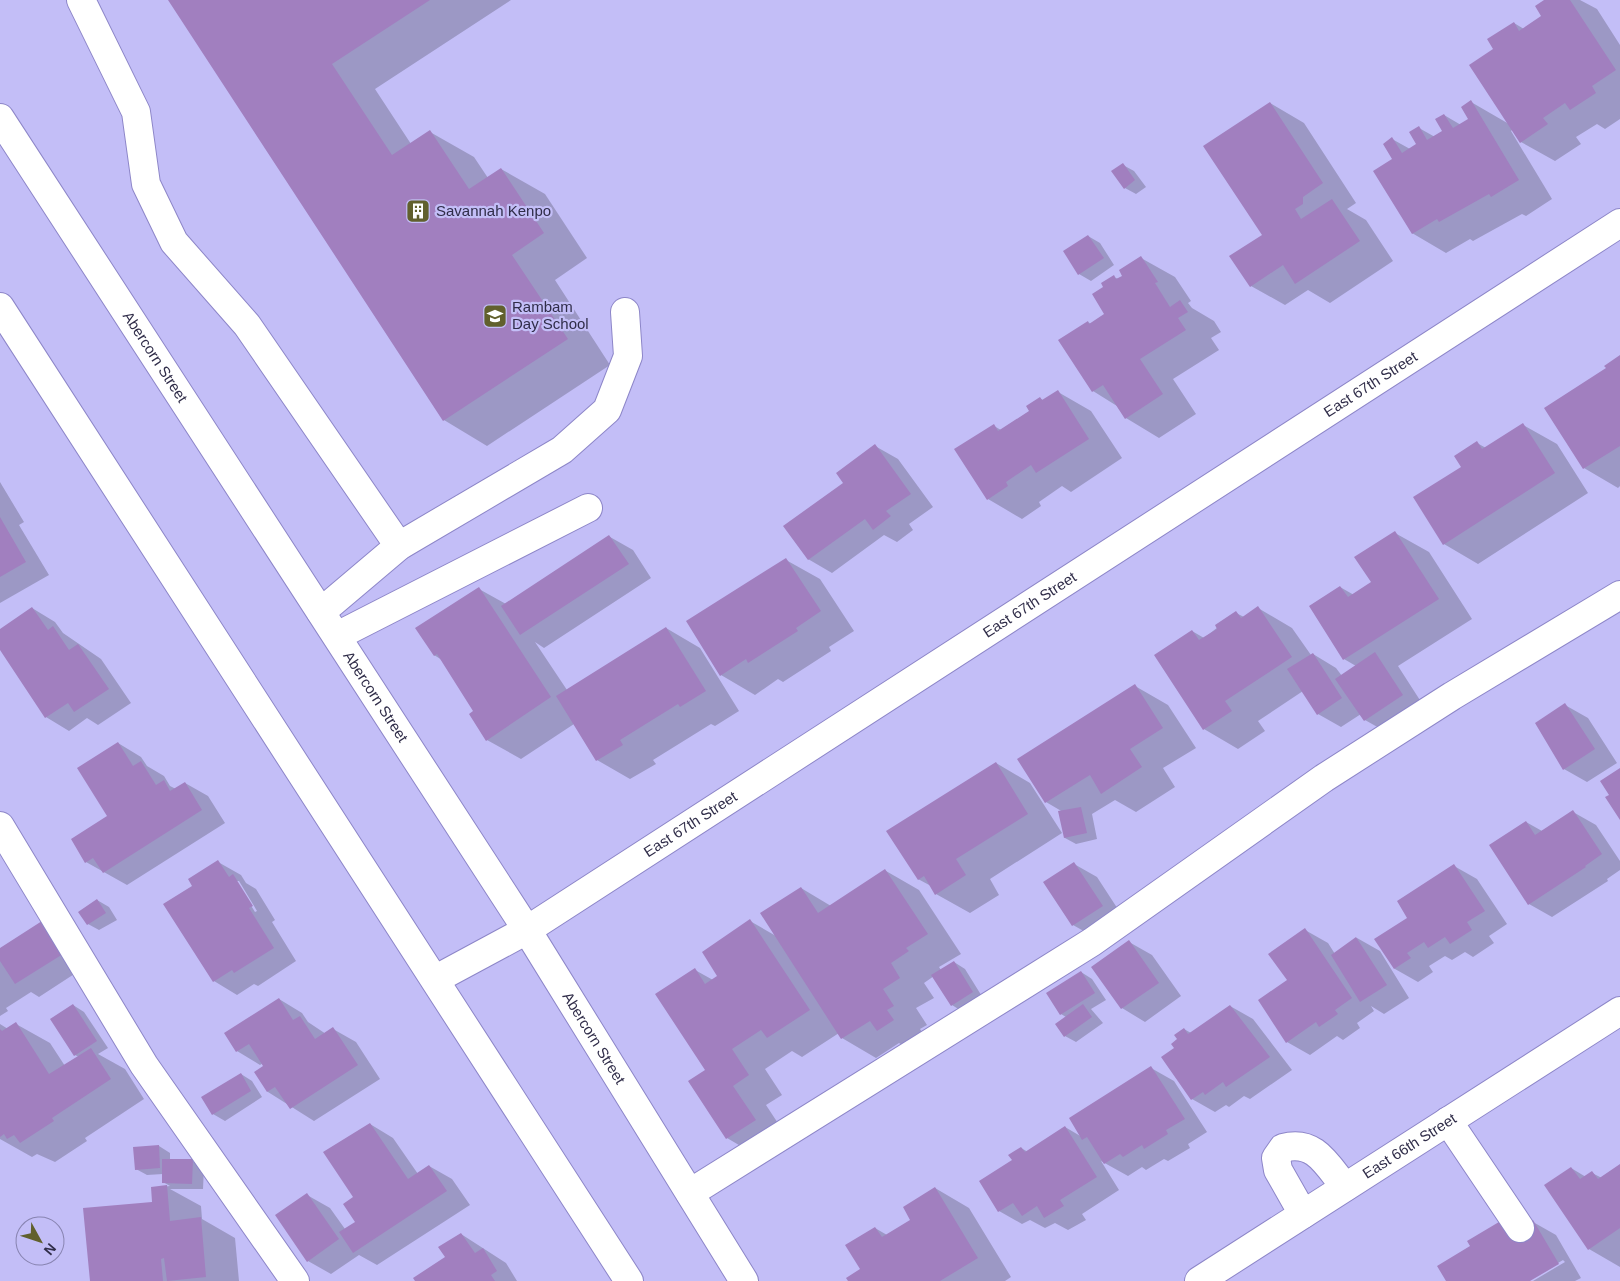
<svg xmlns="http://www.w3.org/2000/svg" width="1620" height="1281" font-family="Arial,sans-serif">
	<rect width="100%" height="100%" fill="#c3bef7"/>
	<path fill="#0003" fill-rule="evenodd" d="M 170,0 L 511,0 L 375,89 L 411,144 L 430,132 L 474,157 L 488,178 L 501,169 L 545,194 L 587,258 L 555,280 L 610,365 L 487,446 L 444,420 Z
		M 1547,0 L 1580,0 L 1597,9 L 1620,45 L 1620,119 L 1605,129 L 1597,124 L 1576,137 L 1581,144 L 1555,161 L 1521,142 L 1513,129 L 1511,131 L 1552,199 L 1526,216 L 1522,214 L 1473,241 L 1470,239 L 1446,253 L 1412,233 L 1394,160 L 1392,139 L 1410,149 L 1418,144 L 1419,128 L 1435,137 L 1444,131 L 1444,115 L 1461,125 L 1470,119 L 1471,102 L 1509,124 L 1495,49 L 1514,23 L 1524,29 L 1543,16 Z
		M 1270,103 L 1304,123 L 1356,203 L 1347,209 L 1366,220 L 1393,261 L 1330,303 L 1308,290 L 1285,305 L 1251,286 L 1264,235 Z
		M 1123,165 L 1134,171 L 1146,187 L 1136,194 L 1125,188 Z
		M 1088,236 L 1100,243 L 1114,265 L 1091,281 L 1079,274 Z
		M 1141,258 L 1175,277 L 1191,301 L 1188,303 L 1192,308 L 1214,321 L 1221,332 L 1211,338 L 1219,350 L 1173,379 L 1196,414 L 1159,438 L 1126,418 L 1117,406 L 1093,391 L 1088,322 L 1091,324 L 1106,314 L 1105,288 L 1114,277 L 1118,279 L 1124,276 Z
		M 1620,357 L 1620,486 L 1618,488 L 1584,468 L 1608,368 Z
		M 1058,392 L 1091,411 L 1122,458 L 1071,492 L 1062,486 L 1039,502 L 1041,506 L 1022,519 L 988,499 L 994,426 L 1001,430 L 1030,411 L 1040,398 L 1044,401 Z
		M 1523,425 L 1557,444 L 1588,493 L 1478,564 L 1444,544 L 1462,467 L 1477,443 L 1486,448 Z
		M 875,446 L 898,459 L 933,507 L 909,524 L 913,530 L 897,542 L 884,535 L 832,573 L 808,559 L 844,483 Z
		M 0,482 L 24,522 L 19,525 L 49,575 L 0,603 Z
		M 1395,533 L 1429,552 L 1472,619 L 1398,666 L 1425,708 L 1388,733 L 1365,720 L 1361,714 L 1341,727 L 1318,714 L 1303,691 L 1258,721 L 1265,731 L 1238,749 L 1204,729 L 1192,631 L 1204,638 L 1236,613 L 1244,617 L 1258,608 L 1292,628 L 1311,655 L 1313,654 L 1336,668 L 1342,676 L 1356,666 L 1344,659 L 1310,606 L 1340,587 L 1354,595 L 1373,583 Z
		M 610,537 L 633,550 L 651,578 L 544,648 L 535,642 L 567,690 L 666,628 L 700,648 L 739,711 L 715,726 L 711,724 L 653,760 L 656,764 L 630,779 L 597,760 L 574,724 L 521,759 L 487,740 L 475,711 L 442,660 L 434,655 L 479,589 L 506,604 Z
		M 786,560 L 820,579 L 854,631 L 829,647 L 831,651 L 783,682 L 778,679 L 755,695 L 721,675 Z
		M 32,608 L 55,622 L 63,633 L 101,659 L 131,703 L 98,725 L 87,718 L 69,731 L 46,717 L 0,648 L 0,630 Z
		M 1135,686 L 1168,705 L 1196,748 L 1163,768 L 1175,787 L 1136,812 L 1115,800 L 1092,814 L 1097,839 L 1076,844 L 1065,838 L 1063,812 L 1046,802 L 1019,760 Z
		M 1565,705 L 1588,718 L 1617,763 L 1587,782 L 1564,769 Z
		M 118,743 L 141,757 L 147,766 L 164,776 L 170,786 L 176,789 L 185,783 L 208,796 L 225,823 L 127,885 L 86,862 L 109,817 Z
		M 996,763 L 1030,783 L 1062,833 L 990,879 L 999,895 L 970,913 L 936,894 L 931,886 L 918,879 Z
		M 1573,812 L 1596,825 L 1620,861 L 1620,870 L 1607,879 L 1608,881 L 1552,917 L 1529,904 L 1526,822 L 1542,831 Z
		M 218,862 L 241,875 L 246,883 L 256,889 L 275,920 L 272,922 L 296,961 L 258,986 L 254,984 L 237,995 L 214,981 L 194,886 ZM 236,881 L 239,881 L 257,911 L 255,912 Z
		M 1074,864 L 1097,877 L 1125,920 L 1096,938 L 1073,925 Z
		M 1454,866 L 1477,879 L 1507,924 L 1489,936 L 1494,943 L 1473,957 L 1465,952 L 1452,960 L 1445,956 L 1429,966 L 1433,972 L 1418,982 L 1395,969 L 1376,939 L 1409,918 Z
		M 886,871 L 919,890 L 961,954 L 939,967 L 941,970 L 954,962 L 965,969 L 983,998 L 963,1012 L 952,1005 L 934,976 L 924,983 L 934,998 L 916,1008 L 927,1025 L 920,1029 L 927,1040 L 911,1050 L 899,1043 L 876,1058 L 842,1038 L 839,1033 L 802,1057 L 792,1051 L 765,1069 L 782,1095 L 766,1105 L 789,1140 L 761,1158 L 727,1138 L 690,1082 L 707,1070 L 695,970 L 713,980 L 719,976 L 750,921 L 776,936 L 801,888 L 831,906 Z
		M 97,900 L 109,907 L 117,920 L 99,930 L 88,924 Z
		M 42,922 L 85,967 L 39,997 L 31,992 L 6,1008 L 8,1011 L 0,1016 L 0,949 Z
		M 1305,930 L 1328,943 L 1335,954 L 1357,938 L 1380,951 L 1409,998 L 1384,1014 L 1371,1006 L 1374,1011 L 1357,1023 L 1360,1028 L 1343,1040 L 1337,1036 L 1310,1055 L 1287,1042 L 1288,981 Z
		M 1129,942 L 1152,955 L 1181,996 L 1145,1022 L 1122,1008 Z
		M 1081,972 L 1092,979 L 1106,1000 L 1091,1009 L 1103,1023 L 1076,1042 L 1065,1036 L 1066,1017 L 1061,1014 L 1048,994 Z
		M 279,999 L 302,1013 L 308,1022 L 326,1034 L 333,1029 L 356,1042 L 380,1079 L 314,1121 L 268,1092 L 256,1072 L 265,1066 L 263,1063 L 260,1065 L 237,1051 Z
		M 73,1005 L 84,1012 L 108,1048 L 98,1054 L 125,1069 L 144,1099 L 85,1138 L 87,1141 L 55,1162 L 37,1154 L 32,1157 L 0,1139 L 0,1024 L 8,1029 L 16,1024 L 50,1043 L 65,1066 L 79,1057 L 75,1055 Z
		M 1230,1006 L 1253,1019 L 1292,1070 L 1250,1099 L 1244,1096 L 1229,1107 L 1226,1105 L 1215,1112 L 1192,1099 L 1176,1048 L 1184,1029 L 1191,1033 Z
		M 1151,1068 L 1174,1081 L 1207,1132 L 1188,1144 L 1190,1148 L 1168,1161 L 1164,1159 L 1146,1170 L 1142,1167 L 1128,1176 L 1101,1161 L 1119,1190 L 1082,1214 L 1086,1220 L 1068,1230 L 1055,1223 L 1045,1228 L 1030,1220 L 1022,1224 L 999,1211 L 1013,1160 L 1021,1148 L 1028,1152 L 1065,1127 L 1082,1137 Z
		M 241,1074 L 252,1081 L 262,1097 L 225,1121 L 213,1114 L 203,1098 Z
		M 370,1124 L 393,1138 L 418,1174 L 429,1166 L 452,1179 L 470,1205 L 377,1265 L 359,1255 L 331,1274 L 308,1261 L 307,1195 L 330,1208 L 345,1229 L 357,1222 L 355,1197 Z
		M 159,1146 L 170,1153 L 170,1160 L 192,1161 L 204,1167 L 203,1189 L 170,1189 L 201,1206 L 202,1219 L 235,1238 L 239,1281 L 91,1281 L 153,1203 L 152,1188 L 170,1186 L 163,1182 L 163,1174 L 147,1175 L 136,1169 Z
		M 1620,1166 L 1620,1267 L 1589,1249 L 1571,1168 L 1586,1177 L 1592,1173 L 1602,1178 Z
		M 935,1188 L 969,1208 L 1011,1277 L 1005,1281 L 850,1281 L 862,1270 L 875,1228 L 887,1235 L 912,1220 Z
		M 1533,1222 L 1556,1235 L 1581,1278 L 1575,1281 L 1533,1281 L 1565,1262 L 1563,1260 L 1528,1281 L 1447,1281 Z
		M 461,1234 L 506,1263 L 517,1281 L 417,1281 L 446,1257 Z"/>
	<path fill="#a17fbf" d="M 168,0 L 430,0 L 332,64 L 392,155 L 430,130 L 469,189 L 501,168 L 544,233 L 512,255 L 568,339 L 443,421 Z
		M 1544,0 L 1570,0 L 1616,70 L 1592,86 L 1596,93 L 1570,110 L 1565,103 L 1543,118 L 1548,124 L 1520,143 L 1469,65 L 1493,49 L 1487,39 L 1514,22 L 1519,31 L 1541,16 L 1535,6 Z
		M 1471,100 L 1519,180 L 1491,197 L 1489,194 L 1439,222 L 1437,219 L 1412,234 L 1373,171 L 1392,159 L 1383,144 L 1392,137 L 1402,153 L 1416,144 L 1409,132 L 1419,126 L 1427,140 L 1442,131 L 1435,119 L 1444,114 L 1453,128 L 1468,119 L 1461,107 Z
		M 1270,102 L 1323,183 L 1303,197 L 1303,204 L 1295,209 L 1301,219 L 1332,199 L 1360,241 L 1295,284 L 1283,265 L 1250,287 L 1229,256 L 1262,235 L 1203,146 Z
		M 1123,163 L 1135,180 L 1124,189 L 1111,171 Z
		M 1088,235 L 1104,258 L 1078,275 L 1063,251 Z
		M 1141,256 L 1158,282 L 1155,283 L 1170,307 L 1180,300 L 1188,312 L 1178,318 L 1186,330 L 1140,359 L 1163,394 L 1125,419 L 1103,385 L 1092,392 L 1058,340 L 1088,321 L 1089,324 L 1104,314 L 1092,294 L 1103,287 L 1101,283 L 1114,275 L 1116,279 L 1122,276 L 1119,270 Z
		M 1620,355 L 1620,446 L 1583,469 L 1544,408 L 1606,368 L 1604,366 Z
		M 1058,390 L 1089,439 L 1036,473 L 1031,465 L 1006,482 L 1008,486 L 987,500 L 954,449 L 994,424 L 998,431 L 1029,411 L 1026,406 L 1040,397 L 1042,400 Z
		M 1523,423 L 1555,473 L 1443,545 L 1413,497 L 1461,467 L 1454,456 L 1477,441 L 1482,449 Z
		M 875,444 L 911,494 L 886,511 L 891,516 L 873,530 L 865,519 L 808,560 L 783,526 L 843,483 L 836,473 Z
		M 0,517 L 26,562 L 0,577 Z
		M 1395,531 L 1439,599 L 1343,660 L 1309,606 L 1340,586 L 1348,597 L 1371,582 L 1354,557 Z
		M 609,535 L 629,564 L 520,635 L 501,606 Z
		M 786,558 L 821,611 L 796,628 L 798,631 L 748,663 L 746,659 L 720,676 L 686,621 Z
		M 479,587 L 551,697 L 486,741 L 469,714 L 473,711 L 437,654 L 434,656 L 415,628 Z
		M 1258,606 L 1292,657 L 1225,701 L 1232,711 L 1203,730 L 1154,655 L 1192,630 L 1199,640 L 1217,629 L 1215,625 L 1236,611 L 1241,618 Z
		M 32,607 L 48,630 L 53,626 L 69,650 L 78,644 L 109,689 L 74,712 L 68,703 L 45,718 L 0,650 L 0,629 Z
		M 666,627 L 706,691 L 680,707 L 678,704 L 620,740 L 623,745 L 596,761 L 556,696 Z
		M 1375,652 L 1403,695 L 1364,721 L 1335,679 Z
		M 1313,653 L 1342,698 L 1317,715 L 1287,669 Z
		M 1135,684 L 1163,728 L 1130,749 L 1142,767 L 1101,794 L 1090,775 L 1045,803 L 1017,759 Z
		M 1565,703 L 1595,749 L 1563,770 L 1535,723 Z
		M 118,742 L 133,766 L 141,761 L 156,785 L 164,780 L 170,791 L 185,782 L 202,810 L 103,873 L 93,858 L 85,863 L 71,839 L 107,816 L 77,768 Z
		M 996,762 L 1028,814 L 956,859 L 966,875 L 935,895 L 924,876 L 918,880 L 886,831 Z
		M 1620,768 L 1620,820 L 1605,797 L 1609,795 L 1600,781 Z
		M 1081,807 L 1087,833 L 1064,838 L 1058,811 Z
		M 1573,810 L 1602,854 L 1585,866 L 1586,867 L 1528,905 L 1489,845 L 1526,821 L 1535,835 Z
		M 218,860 L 229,877 L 233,874 L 253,906 L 249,908 L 274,948 L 234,973 L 232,970 L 213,982 L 163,904 L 192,886 L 188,879 Z
		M 1074,862 L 1103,906 L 1072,926 L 1043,882 Z
		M 1454,864 L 1485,911 L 1467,922 L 1472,930 L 1450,944 L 1445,937 L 1428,948 L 1424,942 L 1407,953 L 1411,958 L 1394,969 L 1374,939 L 1407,918 L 1397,901 Z
		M 885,869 L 928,934 L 906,948 L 909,951 L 891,963 L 900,978 L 883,989 L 894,1006 L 887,1010 L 894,1020 L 877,1031 L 870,1021 L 841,1039 L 760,913 L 801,887 L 818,913 Z
		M 97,899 L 106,913 L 87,925 L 78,912 Z
		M 750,919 L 810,1010 L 767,1038 L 761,1030 L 732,1049 L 749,1075 L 733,1086 L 756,1120 L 726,1139 L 688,1081 L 705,1070 L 655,994 L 695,968 L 705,984 L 717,976 L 702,952 Z
		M 42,921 L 63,954 L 15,984 L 0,961 L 0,948 Z
		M 1305,928 L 1352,998 L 1335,1010 L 1338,1014 L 1319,1027 L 1316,1022 L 1286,1043 L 1258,1000 L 1287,980 L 1268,954 Z
		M 1356,937 L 1387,985 L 1360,1002 L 1331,955 Z
		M 1129,940 L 1159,983 L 1121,1009 L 1091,967 Z
		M 954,961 L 973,992 L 951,1006 L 931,975 Z
		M 1081,971 L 1095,993 L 1060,1015 L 1046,993 Z
		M 279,998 L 293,1020 L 300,1016 L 315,1039 L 333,1027 L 358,1065 L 290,1109 L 275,1087 L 267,1092 L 254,1072 L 263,1066 L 249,1044 L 236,1052 L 224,1033 Z
		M 73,1004 L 97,1041 L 74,1056 L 50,1019 Z
		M 1083,1004 L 1092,1017 L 1064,1037 L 1055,1024 Z
		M 1230,1005 L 1270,1057 L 1226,1087 L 1223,1082 L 1205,1095 L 1203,1092 L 1191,1100 L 1161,1057 L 1174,1048 L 1171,1044 L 1177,1039 L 1174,1035 L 1184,1028 L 1188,1034 Z
		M 16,1022 L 49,1074 L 91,1048 L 111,1079 L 52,1118 L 54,1121 L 20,1143 L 14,1135 L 7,1139 L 4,1134 L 0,1137 L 0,1029 L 2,1031 Z
		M 1151,1066 L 1185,1119 L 1166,1130 L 1168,1134 L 1144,1149 L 1142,1145 L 1123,1157 L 1120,1154 L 1104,1164 L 1087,1137 L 1082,1140 L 1069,1118 Z
		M 241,1073 L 251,1091 L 212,1115 L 201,1097 Z
		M 370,1123 L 408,1179 L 429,1165 L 447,1191 L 353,1253 L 339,1232 L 355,1222 L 343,1204 L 353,1197 L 323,1152 Z
		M 1065,1126 L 1097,1177 L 1060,1200 L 1064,1206 L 1044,1218 L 1037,1206 L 1022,1216 L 1013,1203 L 998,1212 L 979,1181 L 1012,1160 L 1008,1155 L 1021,1147 L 1025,1152 Z
		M 159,1145 L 160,1168 L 135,1170 L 133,1147 Z
		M 162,1159 L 193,1159 L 192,1184 L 162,1183 Z
		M 1620,1164 L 1620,1228 L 1588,1250 L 1544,1185 L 1571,1167 L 1580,1179 L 1592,1171 L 1598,1179 Z
		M 167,1185 L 170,1221 L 201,1217 L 206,1277 L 167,1281 L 164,1258 L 161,1259 L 163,1281 L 90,1281 L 83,1208 L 152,1202 L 151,1187 Z
		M 935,1187 L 978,1258 L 940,1281 L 848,1281 L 846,1278 L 860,1269 L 845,1245 L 875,1227 L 882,1237 L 910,1220 L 903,1207 Z
		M 307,1193 L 339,1239 L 307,1262 L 275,1215 Z
		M 1504,1219 L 1512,1233 L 1533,1220 L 1559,1264 L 1530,1281 L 1446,1281 L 1437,1266 L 1470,1246 L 1467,1241 Z
		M 461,1233 L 475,1253 L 483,1248 L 497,1271 L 491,1275 L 495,1281 L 415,1281 L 413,1278 L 445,1257 L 438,1247 Z"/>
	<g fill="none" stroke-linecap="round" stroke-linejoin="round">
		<g stroke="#8d86c8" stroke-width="30">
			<g id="minor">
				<path d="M 81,0 L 136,112 L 146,184 L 174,242 L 247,325 L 399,546"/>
				<path d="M 321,612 L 399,546 L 562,450 L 607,410 L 628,356 L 625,312"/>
				<path d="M 337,636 L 588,508"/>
				<path d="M 0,826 L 144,1065 L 295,1281"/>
				<path id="s1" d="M 436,979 L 527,930 L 1620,223"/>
				<path d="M 1448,1121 L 1520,1228"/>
				<path d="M 690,1193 L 1092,942 L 1324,778 L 1452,696 L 1620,595"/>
				<path d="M 1303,1214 L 1278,1170 L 1276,1158 L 1283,1148 C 1315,1139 1327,1165 1345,1187"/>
				<path id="s2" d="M 1199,1281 L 1620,1011"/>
			</g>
		</g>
		<g stroke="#8d86c8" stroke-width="30">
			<g id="major">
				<path id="s3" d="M 0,118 L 527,930 L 744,1281"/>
				<path d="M 0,307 L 629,1281"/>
			</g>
		</g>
		<use href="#minor" stroke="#fff" stroke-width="28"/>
		<use href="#major" stroke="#fff" stroke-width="28"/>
	</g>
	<defs>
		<g id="building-square" transform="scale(1.25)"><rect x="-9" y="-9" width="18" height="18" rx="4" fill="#61602d" stroke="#c3bef7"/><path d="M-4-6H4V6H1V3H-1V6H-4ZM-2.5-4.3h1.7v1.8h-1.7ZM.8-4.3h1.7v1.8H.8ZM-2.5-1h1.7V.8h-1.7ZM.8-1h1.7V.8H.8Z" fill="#fff"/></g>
		<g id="school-square" transform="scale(1.25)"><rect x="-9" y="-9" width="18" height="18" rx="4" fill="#61602d" stroke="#c3bef7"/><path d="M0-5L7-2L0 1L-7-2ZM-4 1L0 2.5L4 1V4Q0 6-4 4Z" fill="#fff"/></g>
	</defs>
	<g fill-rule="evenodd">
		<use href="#building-square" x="418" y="211"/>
		<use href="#school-square" x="495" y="316"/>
	</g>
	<g text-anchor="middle" stroke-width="4.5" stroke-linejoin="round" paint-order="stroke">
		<g font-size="15" fill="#302d49" stroke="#c3bef7" text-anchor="start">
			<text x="436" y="216">Savannah Kenpo</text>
			<text x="512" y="312">Rambam<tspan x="512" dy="17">Day School</tspan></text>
		</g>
		<g font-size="15" fill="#302d49" stroke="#c3bef7">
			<text dy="5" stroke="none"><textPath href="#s3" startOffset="285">Abercorn Street</textPath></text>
			<text dy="5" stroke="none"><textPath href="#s1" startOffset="1108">East 67th Street</textPath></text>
			<text dy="5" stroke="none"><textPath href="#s1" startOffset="702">East 67th Street</textPath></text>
			<text dy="5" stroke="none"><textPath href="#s3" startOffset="690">Abercorn Street</textPath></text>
			<text dy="5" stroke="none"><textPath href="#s1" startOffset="298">East 67th Street</textPath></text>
			<text dy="5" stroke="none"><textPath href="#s3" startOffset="1095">Abercorn Street</textPath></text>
			<text dy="5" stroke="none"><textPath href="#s2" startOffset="250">East 66th Street</textPath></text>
		</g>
	</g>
	<g transform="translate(40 1241) rotate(130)"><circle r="24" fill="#c3bef7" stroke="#8884b1"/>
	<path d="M0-4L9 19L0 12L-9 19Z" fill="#61602d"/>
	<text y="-8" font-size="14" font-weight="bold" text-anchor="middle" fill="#302d49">N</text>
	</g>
</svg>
